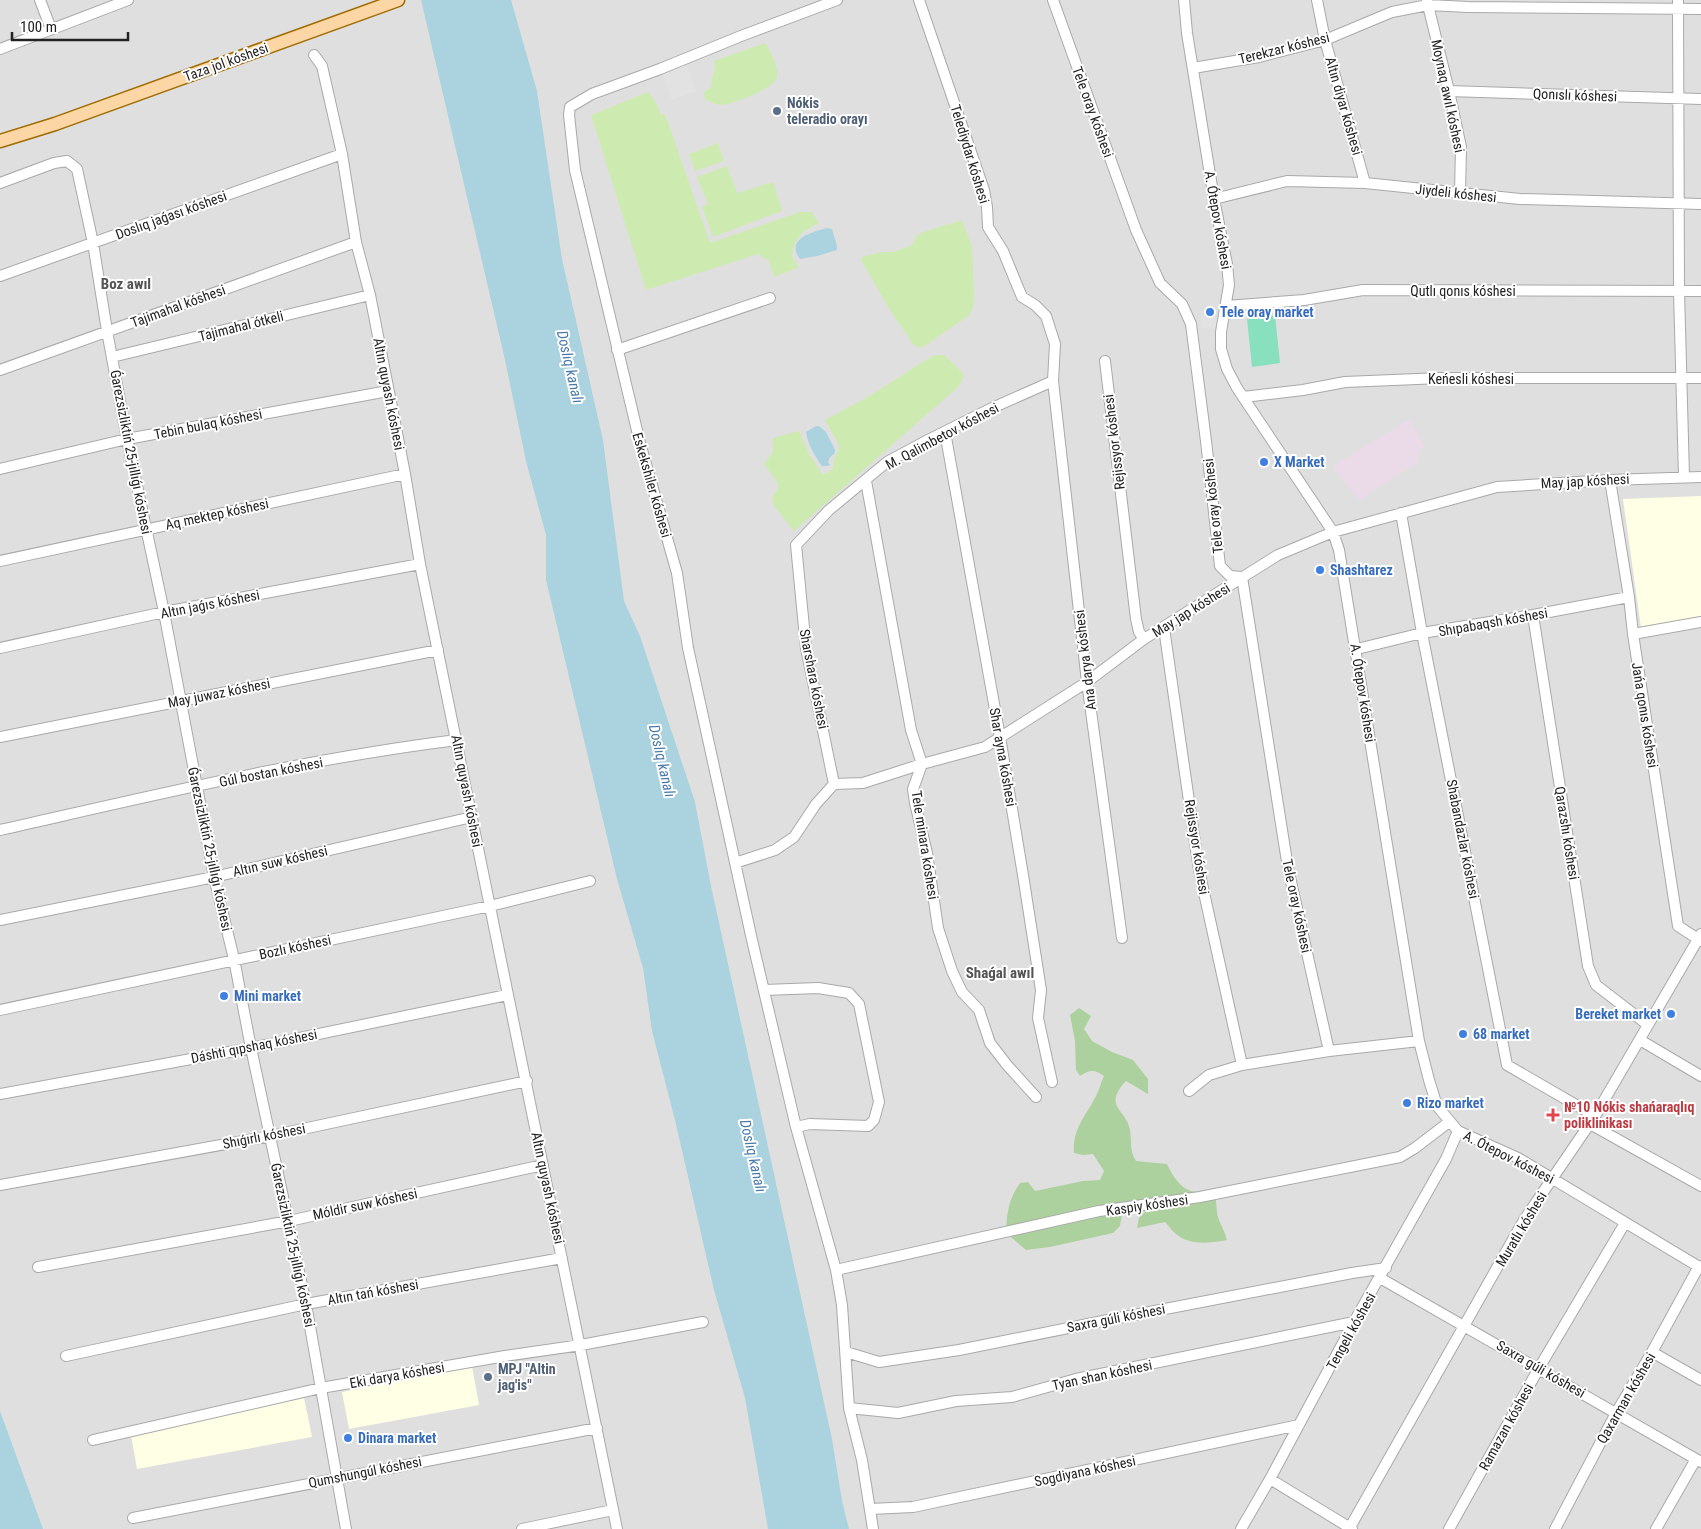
<svg xmlns="http://www.w3.org/2000/svg" width="1701" height="1529" font-family="'Roboto Condensed',sans-serif">
	<rect width="100%" height="100%" fill="#f2efe9"/>
	<path fill="#e0dfdf" d="M 0,0 L 1701,0 L 1701,1529 L 0,1529 Z"/>
	<path fill="#ebdbe8" d="M 1409,420 L 1425,447 L 1418,453 L 1417,463 L 1359,500 L 1333,466 Z"/>
	<path fill="#ffffe5" d="M 1701,496 L 1701,618 L 1641,628 L 1623,499 Z
		M 472,1366 L 479,1405 L 349,1429 L 342,1392 Z
		M 304,1398 L 312,1437 L 137,1469 L 131,1435 Z"/>
	<path fill="#cdebb0" d="M 762,44 L 766,44 C 771,53 779,67 777,77 C 776,88 730,106 720,105 C 715,104 710,101 705,99 L 704,92 L 711,88 L 712,77 L 715,69 L 714,61 Z
		M 648,92 L 656,102 L 661,116 L 665,114 L 710,243 L 800,212 L 812,212 L 819,223 C 801,232 795,236 792,256 L 799,267 L 774,277 L 769,261 L 758,254 L 646,290 L 591,115 Z
		M 718,143 L 724,161 L 695,171 L 689,154 Z
		M 727,166 L 737,193 L 773,182 L 782,211 L 713,237 L 702,207 L 708,204 L 697,177 Z
		M 962,220 L 972,247 L 974,295 L 973,308 L 968,316 L 923,347 L 917,347 L 913,344 L 888,307 L 861,260 L 862,257 L 881,252 L 893,252 L 913,245 L 915,237 L 923,232 Z
		M 934,355 L 944,355 L 959,369 L 964,376 L 959,386 L 794,531 L 773,504 L 772,497 L 778,489 L 778,483 L 764,464 L 773,452 L 773,438 L 799,431 L 809,454 L 823,475 L 833,469 C 832,456 839,456 839,445 L 825,420 L 866,398 Z"/>
	<path fill="#add19e" d="M 1079,1008 L 1091,1016 L 1084,1029 L 1092,1041 L 1112,1052 L 1133,1060 L 1148,1079 L 1148,1094 L 1126,1081 C 1102,1107 1126,1108 1130,1130 C 1132,1141 1129,1150 1136,1161 L 1167,1164 C 1171,1173 1180,1188 1191,1191 C 1201,1193 1203,1189 1215,1195 C 1217,1203 1216,1213 1219,1220 C 1222,1227 1225,1232 1227,1240 C 1211,1243 1190,1246 1176,1234 C 1172,1231 1169,1226 1165,1222 L 1137,1228 L 1139,1218 L 1145,1212 L 1132,1204 L 1122,1214 L 1120,1226 L 1113,1233 L 1050,1247 L 1026,1250 L 1006,1233 C 1007,1213 1008,1200 1020,1183 L 1028,1182 L 1035,1191 L 1083,1181 L 1100,1180 L 1104,1171 L 1093,1154 L 1083,1155 L 1074,1153 C 1072,1128 1087,1115 1097,1094 C 1100,1088 1101,1082 1104,1076 C 1094,1069 1090,1070 1080,1076 L 1076,1070 L 1075,1041 L 1070,1015 Z"/>
	<path fill="#88e0be" d="M 1275,315 L 1280,363 L 1252,367 L 1247,319 Z"/>
	<path fill="#e2e2e2" d="M 685,59 L 696,91 L 672,100 L 660,69 Z
		M 1201,315 L 1218,318 L 1216,330 L 1202,328 Z"/>
	<path fill="#aad3df" d="M 421,0 L 511,0 L 537,91 L 562,259 L 603,440 L 624,601 L 640,636 L 695,802 L 711,886 L 832,1439 L 842,1501 L 849,1529 L 768,1529 L 745,1398 L 714,1290 L 675,1120 L 652,1031 L 643,968 L 617,879 L 546,580 L 546,535 L 526,461 L 505,360 Z
		M 827,228 L 832,229 L 837,246 L 837,250 L 817,256 L 800,259 C 785,239 812,232 827,228 Z
		M 816,426 L 819,426 L 826,432 L 835,450 L 835,453 L 830,457 L 828,462 L 830,465 L 828,466 L 822,466 C 815,456 808,445 806,432 Z
		M 0,1411 L 43,1529 L 0,1529 Z"/>
	<g fill="none" stroke-linecap="round" stroke-linejoin="round">
		<g stroke="#a9a9a9" stroke-width="12">
			<path id="minor" d="M 40,0 L 51,29
				M 837,0 L 741,36 L 660,69 L 592,94 L 570,107 L 569,115 L 575,170 L 640,443 L 677,573 L 688,648 L 752,940 L 796,1127 L 836,1270 L 842,1305 L 849,1408 L 862,1460 L 873,1529
				M 919,0 L 984,190 L 987,207 L 988,227 L 1003,251 L 1022,297 L 1035,305 L 1046,316 L 1055,344 L 1053,381 L 1087,682 L 1122,938
				M 1053,0 L 1136,230 L 1160,283 L 1182,304 L 1191,324 L 1206,441 L 1220,566 L 1230,576 L 1242,577 L 1288,868 L 1329,1051
				M 1184,0 L 1187,33 L 1214,199 L 1227,264 L 1229,285 L 1221,332 L 1221,349 L 1227,369 L 1237,388 L 1333,532 L 1339,550 L 1419,1041 L 1429,1080 L 1437,1106 L 1458,1131 L 1518,1158 L 1701,1268
				M 1317,0 L 1325,40 L 1365,183
				M 1678,0 L 1679,291 L 1684,477
				M 1427,1 L 1449,91 L 1461,147 L 1460,193
				M 0,49 L 128,0
				M 314,55 L 322,66 L 342,154 L 356,242 L 370,295 L 405,474 L 420,564 L 617,1529
				M 1193,68 L 1259,57 L 1325,40 L 1392,12 L 1428,5 L 1468,7 L 1701,9
				M 1449,91 L 1701,99
				M 0,183 L 54,163 L 67,161 L 77,169 L 93,243 L 107,331 L 127,439 L 164,612 L 214,877 L 234,959 L 251,1048 L 306,1304 L 346,1529
				M 1214,199 L 1287,181 L 1365,183 L 1520,199 L 1701,204
				M 0,276 L 342,154
				M 1226,306 L 1304,300 L 1363,290 L 1701,291
				M 617,350 L 770,298
				M 112,357 L 370,295
				M 1105,361 L 1136,619 L 1139,632 L 1144,639
				M 0,370 L 356,242
				M 1243,397 L 1303,390 L 1345,382 L 1441,378 L 1701,378
				M 945,432 L 1000,737 L 1023,875 L 1041,990 L 1038,1018 L 1052,1082
				M 0,469 L 127,439 L 388,391
				M 1610,480 L 1629,597 L 1633,634 L 1678,926 L 1701,941
				M 866,481 L 911,730 L 922,764 L 913,789 L 915,803 L 927,853 L 938,928 L 952,971 L 962,992 L 979,1010 L 990,1043 L 1007,1065 L 1036,1097
				M 1401,513 L 1422,633 L 1507,1065 L 1595,1116
				M 0,561 L 405,474
				M 1533,615 L 1588,966 L 1596,985 L 1648,1025
				M 1164,628 L 1199,870 L 1242,1065
				M 1633,634 L 1701,622
				M 0,648 L 164,612 L 420,564
				M 1357,649 L 1422,633 L 1533,615 L 1629,597
				M 0,737 L 438,650
				M 834,784 L 806,648 L 796,545 L 829,510 L 887,462 L 928,440 L 992,408 L 1053,381
				M 0,830 C 151,796 303,759 457,740
				M 735,863 L 775,850 L 794,837 L 816,804 L 834,784 L 863,783 L 922,764 L 985,747 L 1087,682 L 1144,639 L 1278,555 L 1333,532 L 1497,487 L 1610,480 L 1701,477
				M 0,920 L 214,877 L 472,817
				M 764,990 L 818,988 L 849,993 L 859,1004 L 879,1102 L 874,1120 L 868,1126 L 810,1124 L 796,1127
				M 0,1010 L 490,906 L 590,881
				M 1640,1040 L 1701,1076
				M 1189,1091 L 1209,1075 L 1242,1065 L 1329,1051 L 1419,1041
				M 0,1094 L 251,1048 L 507,995
				M 1590,1124 L 1701,1186
				M 0,1185 L 270,1136 L 527,1081
				M 38,1267 L 289,1221 L 543,1165
				M 836,1270 L 1099,1211 L 1200,1197 L 1400,1157 L 1415,1148 L 1449,1122
				M 1380,1278 L 1701,1462
				M 846,1352 L 879,1362 L 959,1350 L 1108,1320 L 1352,1273 L 1386,1268
				M 1652,1352 L 1701,1380
				M 66,1356 L 306,1304 L 562,1258
				M 849,1408 L 898,1413 L 956,1401 L 1012,1397 L 1076,1379 L 1354,1322
				M 93,1440 L 321,1388 L 505,1356 L 581,1345 L 703,1322
				M 1270,1479 L 1352,1529
				M 870,1509 L 913,1507 L 1299,1425
				M 133,1518 L 597,1428
				M 522,1529 L 613,1510
				M 1241,1529 L 1270,1479 L 1354,1322 L 1446,1159 L 1458,1131
				M 1349,1529 L 1524,1220 L 1595,1116 L 1701,934
				M 1449,1529 L 1539,1368 L 1625,1223
				M 1555,1529 L 1616,1413 L 1652,1352 L 1699,1266
				M 1656,1529 L 1696,1459"/>
		</g>
		<g stroke="#a06b00" stroke-width="15">
			<path id="major" d="M 0,141 L 55,124 L 398,0"/>
		</g>
		<use href="#minor" stroke="#fff" stroke-width="10"/>
		<use href="#major" stroke="#fcd6a4" stroke-width="12"/>
	</g>
	<g fill="#5c6f8a" stroke="#fff" stroke-width="2">
		<circle cx="777" cy="111" r="5"/>
		<circle cx="488" cy="1377" r="5"/>
	</g>
	<g fill="#3f7fe0" stroke="#fff" stroke-width="2">
		<circle cx="1210" cy="312" r="5"/>
		<circle cx="1264" cy="462" r="5"/>
		<circle cx="1320" cy="570" r="5"/>
		<circle cx="224" cy="996" r="5"/>
		<circle cx="1671" cy="1014" r="5"/>
		<circle cx="1463" cy="1034" r="5"/>
		<circle cx="1407" cy="1103" r="5"/>
		<circle cx="348" cy="1438" r="5"/>
	</g>
	<path fill="#e0444e" stroke="#fff" stroke-width="2" d="M1550.5 1107.5h5v5h5v5h-5v5h-5v-5h-5v-5h5z"/>
	<g text-anchor="middle" stroke-width="4" stroke-linejoin="round" paint-order="stroke">
		<g font-size="14" fill="#222" stroke="#fff">
			<text transform="translate(1284 48) rotate(-14)" y="5">Terekzar kóshesi</text>
			<text transform="translate(226 62) rotate(-20)" y="5">Taza jol kóshesi</text>
			<text transform="translate(1575 95) rotate(2)" y="5">Qonıslı kóshesi</text>
			<text transform="translate(1448 96) rotate(78)" y="5">Moynaq awıl kóshesi</text>
			<text transform="translate(1344 106) rotate(74)" y="5">Altın diyar kóshesi</text>
			<text transform="translate(1093 112) rotate(70)" y="5">Tele oray kóshesi</text>
			<text transform="translate(970 154) rotate(73)" y="5">Telediydar kóshesi</text>
			<text transform="translate(1456 193) rotate(6)" y="5">Jiydeli kóshesi</text>
			<text transform="translate(171 215) rotate(-20)" y="5">Doslıq jaǵası kóshesi</text>
			<text transform="translate(1218 220) rotate(80)" y="5">A. Ótepov kóshesi</text>
			<text x="1463" y="296">Qutlı qonıs kóshesi</text>
			<text transform="translate(178 306) rotate(-20)" y="5">Tajimahal kóshesi</text>
			<text transform="translate(241 326) rotate(-14)" y="5">Tajimahal ótkeli</text>
			<text x="1471" y="384">Keńesli kóshesi</text>
			<text transform="translate(389 394) rotate(79)" y="5">Altın quyash kóshesi</text>
			<text transform="translate(208 424) rotate(-11)" y="5">Tebin bulaq kóshesi</text>
			<text transform="translate(942 436) rotate(-28)" y="5">M. Qalimbetov kóshesi</text>
			<text transform="translate(1114 442) rotate(-97)" y="5">Rejissyor kóshesi</text>
			<text transform="translate(131 452) rotate(79)" y="5">Ǵarezsizliktiń 25-jıllıǵı kóshesi</text>
			<text transform="translate(1585 481) rotate(-3)" y="5">May jap kóshesi</text>
			<text transform="translate(652 485) rotate(74)" y="5">Eskekshiler kóshesi</text>
			<text transform="translate(1213 506) rotate(-96)" y="5">Tele oray kóshesi</text>
			<text transform="translate(217 514) rotate(-12)" y="5">Aq mektep kóshesi</text>
			<text transform="translate(210 604) rotate(-11)" y="5">Altın jaǵıs kóshesi</text>
			<text transform="translate(1191 610) rotate(-32)" y="5">May jap kóshesi</text>
			<text transform="translate(1493 622) rotate(-10)" y="5">Shıpabaqsh kóshesi</text>
			<text transform="translate(1085 660) rotate(-97)" y="5">Ana darya kóshesi</text>
			<text transform="translate(814 679) rotate(79)" y="5">Sharshara kóshesi</text>
			<text transform="translate(219 693) rotate(-11)" y="5">May juwaz kóshesi</text>
			<text transform="translate(1363 693) rotate(81)" y="5">A. Ótepov kóshesi</text>
			<text transform="translate(1645 715) rotate(81)" y="5">Jańa qonıs kóshesi</text>
			<text transform="translate(1003 757) rotate(80)" y="5">Shar ayna kóshesi</text>
			<text transform="translate(271 772) rotate(-11)" y="5">Gúl bostan kóshesi</text>
			<text transform="translate(467 791) rotate(79)" y="5">Altın quyash kóshesi</text>
			<text transform="translate(1567 833) rotate(81)" y="5">Qarazshı kóshesi</text>
			<text transform="translate(1463 839) rotate(79)" y="5">Shabandazlar kóshesi</text>
			<text transform="translate(925 845) rotate(81)" y="5">Tele minara kóshesi</text>
			<text transform="translate(1197 847) rotate(81)" y="5">Rejissyor kóshesi</text>
			<text transform="translate(210 849) rotate(78)" y="5">Ǵarezsizliktiń 25-jıllıǵı kóshesi</text>
			<text transform="translate(280 861) rotate(-13)" y="5">Altın suw kóshesi</text>
			<text transform="translate(1297 906) rotate(78)" y="5">Tele oray kóshesi</text>
			<text transform="translate(295 947) rotate(-12)" y="5">Bozlı kóshesi</text>
			<text transform="translate(254 1046) rotate(-11)" y="5">Dáshti qıpshaq kóshesi</text>
			<text transform="translate(264 1136) rotate(-11)" y="5">Shıǵırlı kóshesi</text>
			<text transform="translate(1509 1157) rotate(27)" y="5">A. Ótepov kóshesi</text>
			<text transform="translate(548 1188) rotate(78)" y="5">Altın quyash kóshesi</text>
			<text transform="translate(365 1204) rotate(-12)" y="5">Móldir suw kóshesi</text>
			<text transform="translate(1147 1205) rotate(-8)" y="5">Kaspiy kóshesi</text>
			<text transform="translate(1521 1229) rotate(-59)" y="5">Muratlı kóshesi</text>
			<text transform="translate(293 1245) rotate(78)" y="5">Ǵarezsizliktiń 25-jıllıǵı kóshesi</text>
			<text transform="translate(373 1292) rotate(-10)" y="5">Altın tań kóshesi</text>
			<text transform="translate(1116 1318) rotate(-11)" y="5">Saxra gúli kóshesi</text>
			<text transform="translate(1351 1331) rotate(-61)" y="5">Tengeli kóshesi</text>
			<text transform="translate(1541 1369) rotate(30)" y="5">Saxra gúli kóshesi</text>
			<text transform="translate(397 1375) rotate(-10)" y="5">Eki darya kóshesi</text>
			<text transform="translate(1102 1375) rotate(-12)" y="5">Tyan shan kóshesi</text>
			<text transform="translate(1626 1398) rotate(-60)" y="5">Qaxarman kóshesi</text>
			<text transform="translate(1506 1427) rotate(-61)" y="5">Ramazan kóshesi</text>
			<text transform="translate(1085 1471) rotate(-12)" y="5">Sogdiyana kóshesi</text>
			<text transform="translate(365 1472) rotate(-11)" y="5">Qumshungúl kóshesi</text>
		</g>
		<g font-size="14" font-weight="bold" fill="#4e5e75" stroke="#fff" text-anchor="start">
			<text x="787" y="108">Nókis<tspan x="787" dy="16">teleradio orayı</tspan></text>
			<text x="498" y="1374">MPJ "Altin<tspan x="498" dy="16">jag'is"</tspan></text>
		</g>
		<g font-size="14" font-weight="bold" fill="#366cbe" stroke="#fff" text-anchor="start">
			<text x="1220" y="317">Tele oray market</text>
			<text x="1274" y="467">X Market</text>
			<text x="1330" y="575">Shashtarez</text>
			<text x="234" y="1001">Mini market</text>
			<text x="1661" y="1019" text-anchor="end">Bereket market</text>
			<text x="1473" y="1039">68 market</text>
			<text x="1417" y="1108">Rizo market</text>
			<text x="358" y="1443">Dinara market</text>
		</g>
		<g font-size="14" font-weight="bold" fill="#be3a42" stroke="#fff" text-anchor="start">
			<text x="1564" y="1112">№10 Nókis shańaraqlıq<tspan x="1564" dy="16">poliklinikası</tspan></text>
		</g>
		<g font-size="15" font-weight="bold" fill="#555" stroke="#fff">
			<text x="126" y="289">Boz awıl</text>
			<text x="1000" y="978">Shaǵal awıl</text>
		</g>
		<g font-size="15" font-style="italic" fill="#4a7aab" stroke="#fff">
			<text transform="translate(570 367) rotate(77)" y="5">Doslıq kanalı</text>
			<text transform="translate(662 761) rotate(77)" y="5">Doslıq kanalı</text>
			<text transform="translate(753 1156) rotate(77)" y="5">Doslıq kanalı</text>
		</g>
	</g>
	<path d="M12 32v8h116v-8" fill="none" stroke="#222222" stroke-width="2.5"/>
	<text x="20" y="32" font-size="15" fill="#222222" stroke="#ffffff" stroke-width="4" paint-order="stroke">100 m</text>
</svg>
